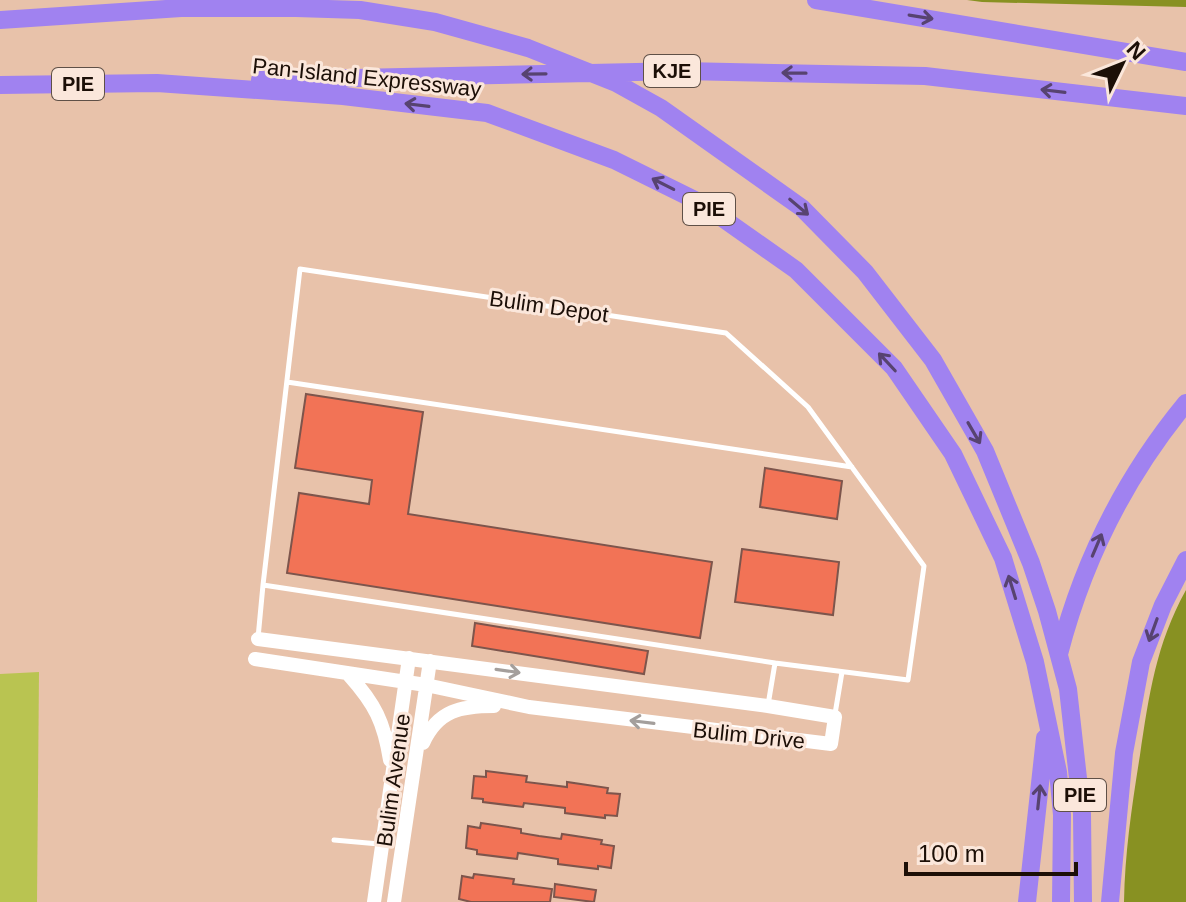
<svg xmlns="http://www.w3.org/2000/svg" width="1186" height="902" font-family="Arial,sans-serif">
	<rect width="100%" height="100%" fill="#e8c2aa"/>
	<path fill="#b9c451" d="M 39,672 L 37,902 L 0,902 L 0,674 Z"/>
	<path fill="#889122" d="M 967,0 L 1186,0 L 1186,7 L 982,2 Z
		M 1186,590 L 1186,902 L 1124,902 C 1125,851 1132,805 1140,755 C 1149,695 1156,644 1186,590 Z"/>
	<path fill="#f27356" stroke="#7d554c" stroke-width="2" d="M 306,394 L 423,412 L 408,514 L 712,562 L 700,638 L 287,573 L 299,493 L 369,504 L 372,480 L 295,468 Z
		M 765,468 L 842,481 L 837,519 L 760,507 Z
		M 742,549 L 839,562 L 833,615 L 735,602 Z
		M 475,623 L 648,651 L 644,674 L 472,646 Z
		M 486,771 L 527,776 L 526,782 L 567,787 L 567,782 L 608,788 L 607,793 L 620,794 L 617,816 L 605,815 L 605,818 L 565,813 L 565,808 L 524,803 L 523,807 L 483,802 L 483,799 L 472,798 L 474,776 L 486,777 Z
		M 481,823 L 521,829 L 521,833 L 539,836 L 561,839 L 562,834 L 602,840 L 601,844 L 614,846 L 611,868 L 598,866 L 598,869 L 558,864 L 558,859 L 518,853 L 517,859 L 477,854 L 477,850 L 466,848 L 468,826 L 480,828 Z
		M 474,874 L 514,879 L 513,884 L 552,889 L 550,902 L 471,902 L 459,899 L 462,876 L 473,878 Z
		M 555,884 L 596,890 L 594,902 L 554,897 Z"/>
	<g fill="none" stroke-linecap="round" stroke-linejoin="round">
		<path stroke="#fff" stroke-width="5" d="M 287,382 L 852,467
			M 258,638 L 263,585 L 300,269 L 726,333 L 808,407 L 924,566 L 908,680 L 775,663 L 263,585
			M 768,705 L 775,663
			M 835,714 L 842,672
			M 334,840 L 379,844"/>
		<path stroke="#fff" stroke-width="14" d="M 255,659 L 426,685 L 529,707 L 831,744 L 835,717 L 768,706 L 258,639
			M 349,675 C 375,704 384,722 390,760
			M 423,743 C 438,710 461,706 494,706
			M 374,902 L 409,658
			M 394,902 L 430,661"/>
		<path stroke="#a082f0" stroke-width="18" d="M 816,0 L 1186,62
			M 0,20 L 181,8 L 296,8 L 360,10 L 435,22 L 528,48 L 616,83 L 661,108 L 802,208 L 865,272 L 933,360 L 985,451 L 1031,563 L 1047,611 L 1068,689 L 1082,814 L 1083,902
			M 260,80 L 683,71 L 925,76 L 1186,106
			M 0,85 L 157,83 L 343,96 L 487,113 L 614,160 L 701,203 L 796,270 L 894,368 L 953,454 L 1003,558 L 1035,662 L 1058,772 L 1062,815 L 1061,902
			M 1059,654 C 1083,561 1125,477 1186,403
			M 1027,902 L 1045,738
			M 1110,902 L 1124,753 L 1141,662 L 1163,605 L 1186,560"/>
	</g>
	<defs><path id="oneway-shaft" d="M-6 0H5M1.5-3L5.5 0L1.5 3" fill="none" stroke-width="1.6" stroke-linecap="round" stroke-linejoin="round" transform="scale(2)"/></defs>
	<g stroke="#574370">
		<use href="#oneway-shaft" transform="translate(921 17) rotate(9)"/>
		<use href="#oneway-shaft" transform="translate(794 73) rotate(-179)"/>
		<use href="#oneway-shaft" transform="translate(534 74) rotate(179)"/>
		<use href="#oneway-shaft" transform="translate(1053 91) rotate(-173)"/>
		<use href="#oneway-shaft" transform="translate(417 105) rotate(-173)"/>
		<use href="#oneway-shaft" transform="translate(663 184) rotate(-153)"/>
		<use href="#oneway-shaft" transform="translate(799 207) rotate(40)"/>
		<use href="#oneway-shaft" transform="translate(887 362) rotate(-133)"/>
		<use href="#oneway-shaft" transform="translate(974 433) rotate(60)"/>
		<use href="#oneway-shaft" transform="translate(1097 545) rotate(-67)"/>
		<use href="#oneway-shaft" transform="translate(1012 587) rotate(-107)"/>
		<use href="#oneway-shaft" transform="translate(1153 630) rotate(110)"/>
		<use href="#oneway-shaft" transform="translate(1039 797) rotate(-84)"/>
	</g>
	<g stroke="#a49f9c">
		<use href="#oneway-shaft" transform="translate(508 671) rotate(8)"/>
		<use href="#oneway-shaft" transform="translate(642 722) rotate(-173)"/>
	</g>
	<g text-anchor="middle" stroke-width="6" stroke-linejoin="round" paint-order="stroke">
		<g fill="#fbe7db" stroke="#5f5047" stroke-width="2">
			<rect x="644" y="55" width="56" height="32" rx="6"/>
			<rect x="52" y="68" width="52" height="32" rx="6"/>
			<rect x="683" y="193" width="52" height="32" rx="6"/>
			<rect x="1054" y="779" width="52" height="32" rx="6"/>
		</g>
		<g font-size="20" font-weight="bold" fill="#1c0f07">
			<text x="672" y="78">KJE</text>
			<text x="78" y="91">PIE</text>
			<text x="709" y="216">PIE</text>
			<text x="1080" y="802">PIE</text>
		</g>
		<g font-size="22" fill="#1c0f07" stroke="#fbe7db">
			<text transform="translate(367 77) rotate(6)" y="8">Pan-Island Expressway</text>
			<text transform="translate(549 306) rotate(8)" y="8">Bulim Depot</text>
			<text transform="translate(749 735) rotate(6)" y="8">Bulim Drive</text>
			<text transform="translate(393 780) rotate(-82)" y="8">Bulim Avenue</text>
		</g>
	</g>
	<g transform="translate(1122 64) rotate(47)" stroke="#fbe7db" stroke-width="6" paint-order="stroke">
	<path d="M0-6L14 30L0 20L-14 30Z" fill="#1c0f07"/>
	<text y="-12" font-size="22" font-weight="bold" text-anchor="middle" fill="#1c0f07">N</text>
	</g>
	<path d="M906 862v12h170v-12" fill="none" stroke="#1c0f07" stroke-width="4"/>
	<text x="918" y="862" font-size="24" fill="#1c0f07" stroke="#fbe7db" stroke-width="6" paint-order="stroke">100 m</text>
</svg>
